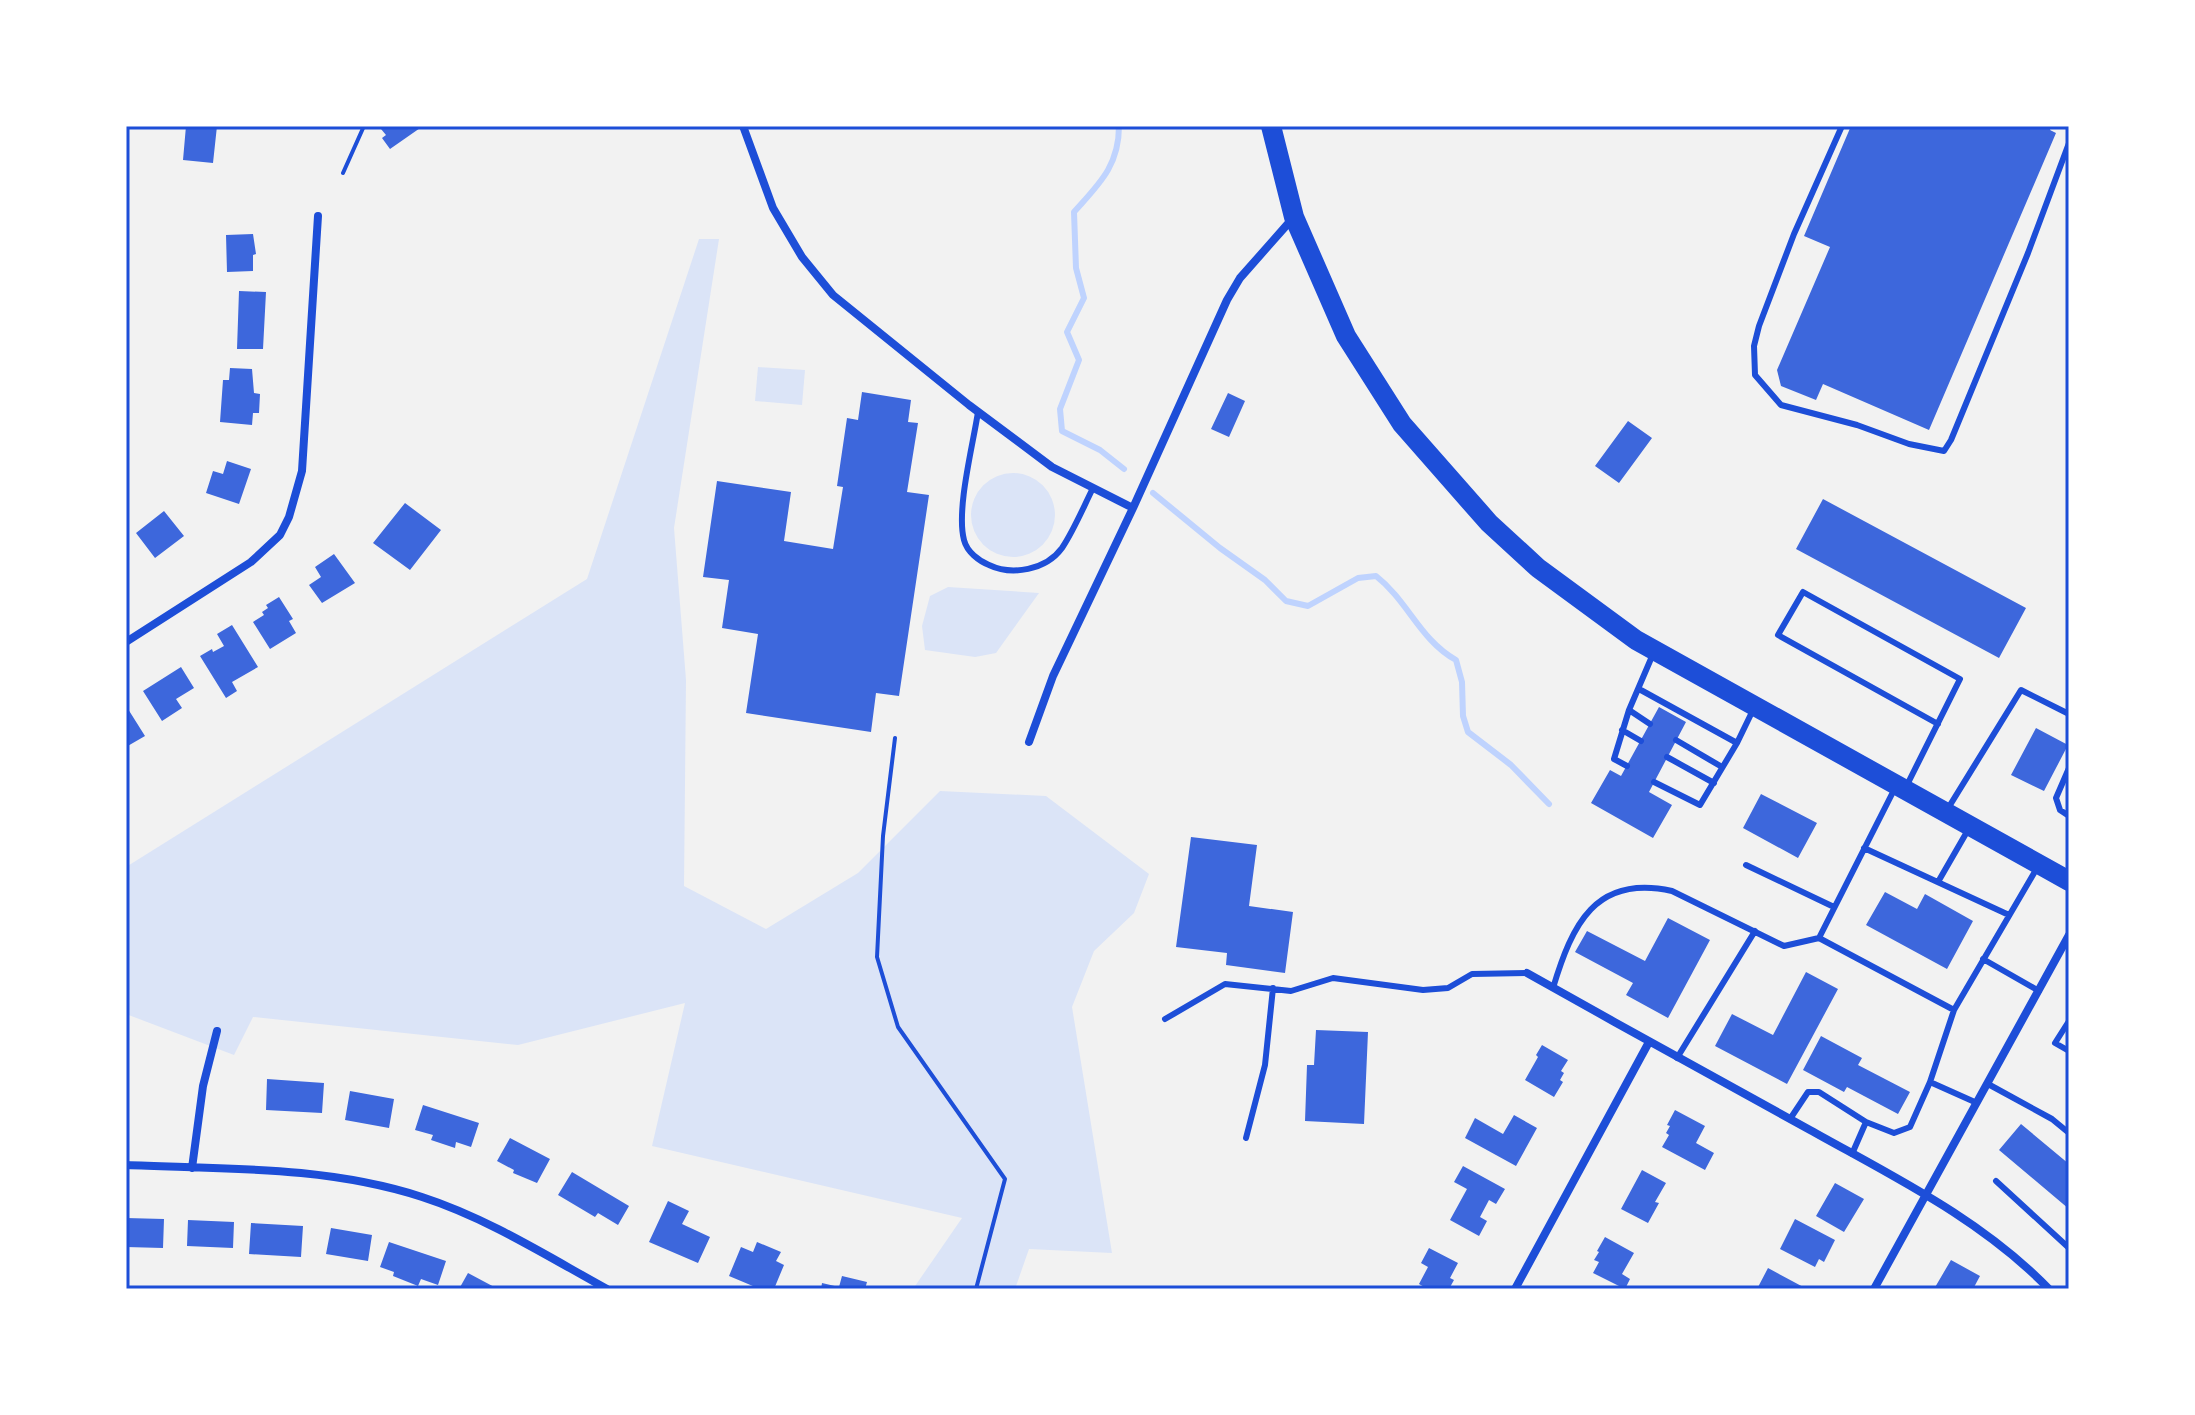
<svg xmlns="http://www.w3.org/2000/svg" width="2195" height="1415" font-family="'Noto Sans',sans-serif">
	<rect width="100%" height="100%" fill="#f2f2f2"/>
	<path fill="#dbe4f7" d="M 699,239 L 719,239 L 674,528 L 686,680 L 684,886 L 766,929 L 858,873 L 940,791 L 1046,796 L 1149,874 L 1134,913 L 1094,951 L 1072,1007 L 1112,1253 L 1029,1249 L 1015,1289 L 913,1289 L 962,1218 L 652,1146 L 685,1003 L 518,1045 L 253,1017 L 234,1055 L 126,1014 L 126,867 L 587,579 Z
		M 758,367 L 805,370 L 802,405 L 755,401 Z
		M971 515a42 42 0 1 1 84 0a42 42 0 1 1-84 0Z
		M 948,587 L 1039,593 L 996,653 L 975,657 L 925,650 L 922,626 L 930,596 Z"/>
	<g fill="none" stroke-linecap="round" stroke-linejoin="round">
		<path stroke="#bfd3fe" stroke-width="6" d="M 1119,126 C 1119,166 1099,184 1074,212 L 1076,268 L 1084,298 L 1067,332 L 1079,360 L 1060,409 L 1062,431 L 1100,450 L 1124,469
			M 1153,493 L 1220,548 L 1265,580 L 1286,601 L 1308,606 L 1358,578 L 1376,576 C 1408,601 1420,640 1456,660 L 1462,682 L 1463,716 L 1468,732 L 1511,765 L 1549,804"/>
	</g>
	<path fill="#3d67dc" d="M 186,126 L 217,126 L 213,163 L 183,160 Z
		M 386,126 L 423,126 L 390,149 L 382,138 L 386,135 L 381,129 Z
		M 1851,126 L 2051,126 L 2050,130 L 2056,133 L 1929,430 L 1823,384 L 1816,400 L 1781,386 L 1777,370 L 1830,247 L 1804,236 Z
		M 253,234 L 256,254 L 253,255 L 253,271 L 227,272 L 226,235 Z
		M 239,291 L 266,292 L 263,349 L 237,349 Z
		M 230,368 L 252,369 L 254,393 L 260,394 L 259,413 L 253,413 L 252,425 L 220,422 L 223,380 L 229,380 Z
		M 862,392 L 911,400 L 908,422 L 918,423 L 907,492 L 929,495 L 899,696 L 876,693 L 871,732 L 746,713 L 758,634 L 722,628 L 729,580 L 703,577 L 717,481 L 791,492 L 784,541 L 833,549 L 843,487 L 837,486 L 847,418 L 858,420 Z
		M 1228,393 L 1245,401 L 1229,437 L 1211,429 Z
		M 1628,421 L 1652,438 L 1619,483 L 1595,466 Z
		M 227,461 L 251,469 L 239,504 L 206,493 L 213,471 L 223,474 Z
		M 1823,499 L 2026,608 L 1999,658 L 1796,549 Z
		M 405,503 L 441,530 L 410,570 L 373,543 Z
		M 164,511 L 184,536 L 155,558 L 136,533 Z
		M 334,554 L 355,583 L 322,603 L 309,585 L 321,577 L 315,567 Z
		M 279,597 L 293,619 L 289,621 L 296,633 L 270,649 L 253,622 L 264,615 L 262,612 L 268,608 L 266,605 Z
		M 232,625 L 258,667 L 232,682 L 237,691 L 226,698 L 200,656 L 212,649 L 213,652 L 224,646 L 217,634 Z
		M 181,667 L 194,688 L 176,699 L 182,708 L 162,721 L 143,691 Z
		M 1659,707 L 1686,722 L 1649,792 L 1672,805 L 1653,838 L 1591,803 L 1610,770 L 1621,776 Z
		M 128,709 L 145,736 L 126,747 L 126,710 Z
		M 2036,728 L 2068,745 L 2044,791 L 2011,775 Z
		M 1761,794 L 1817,823 L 1798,858 L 1743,828 Z
		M 1191,837 L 1257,845 L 1249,906 L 1293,912 L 1285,973 L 1226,965 L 1227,953 L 1176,947 Z
		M 1885,892 L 1917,909 L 1925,894 L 1973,921 L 1947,969 L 1866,925 Z
		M 1668,918 L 1710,940 L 1668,1018 L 1626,995 L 1633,983 L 1575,952 L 1587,931 L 1645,961 Z
		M 1806,972 L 1838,989 L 1787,1084 L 1715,1046 L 1732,1014 L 1773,1035 Z
		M 1316,1030 L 1368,1032 L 1364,1124 L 1305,1121 L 1307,1065 L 1314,1065 Z
		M 1821,1036 L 1862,1058 L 1858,1065 L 1910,1092 L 1898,1114 L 1847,1087 L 1844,1092 L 1803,1070 Z
		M 1542,1045 L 1568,1060 L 1561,1071 L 1564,1073 L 1560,1080 L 1563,1082 L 1554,1097 L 1525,1080 L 1538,1057 L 1536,1055 Z
		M 267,1079 L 324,1083 L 322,1113 L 266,1110 Z
		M 350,1091 L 394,1099 L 389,1128 L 345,1120 Z
		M 423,1105 L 479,1123 L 471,1147 L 456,1142 L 455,1148 L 431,1140 L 433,1135 L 415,1130 Z
		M 1675,1110 L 1705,1126 L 1696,1143 L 1714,1153 L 1705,1170 L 1662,1147 L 1669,1135 L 1666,1133 L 1670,1126 L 1667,1125 Z
		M 1514,1115 L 1537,1128 L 1516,1166 L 1465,1138 L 1475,1118 L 1503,1134 Z
		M 2021,1124 L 2069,1164 L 2069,1209 L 1999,1150 Z
		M 510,1138 L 550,1159 L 537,1183 L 513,1173 L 514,1170 L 497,1161 Z
		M 1463,1166 L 1505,1189 L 1496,1204 L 1489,1200 L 1480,1217 L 1487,1221 L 1479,1236 L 1450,1220 L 1467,1189 L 1454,1182 Z
		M 1642,1170 L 1666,1183 L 1655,1202 L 1659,1203 L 1648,1223 L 1621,1209 Z
		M 572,1172 L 629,1206 L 618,1225 L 598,1213 L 595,1217 L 558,1195 Z
		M 1835,1183 L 1864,1199 L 1844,1232 L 1816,1216 Z
		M 668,1201 L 689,1211 L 682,1224 L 710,1237 L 698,1263 L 649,1242 Z
		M 126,1218 L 164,1219 L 163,1248 L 126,1247 Z
		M 1795,1219 L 1835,1240 L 1824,1262 L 1819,1259 L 1815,1267 L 1780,1249 Z
		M 188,1220 L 234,1222 L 233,1248 L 187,1246 Z
		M 251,1223 L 303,1226 L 301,1257 L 249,1254 Z
		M 331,1228 L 372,1235 L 368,1261 L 326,1254 Z
		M 1605,1237 L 1634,1253 L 1622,1274 L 1630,1279 L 1625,1289 L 1593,1273 L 1599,1262 L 1594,1260 L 1599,1252 L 1597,1251 Z
		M 389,1242 L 446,1261 L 438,1285 L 421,1279 L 418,1286 L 393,1276 L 394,1272 L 380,1267 Z
		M 757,1242 L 781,1252 L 776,1261 L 784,1265 L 774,1289 L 760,1289 L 729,1276 L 741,1247 L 753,1252 Z
		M 1429,1248 L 1458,1263 L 1450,1278 L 1454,1280 L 1449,1289 L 1428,1289 L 1419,1284 L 1428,1267 L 1421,1263 Z
		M 1951,1260 L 1980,1276 L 1973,1289 L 1934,1289 Z
		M 1768,1268 L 1807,1289 L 1757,1289 Z
		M 468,1273 L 498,1289 L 459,1289 Z
		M 842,1276 L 867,1282 L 865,1289 L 821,1289 L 822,1283 L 839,1287 Z"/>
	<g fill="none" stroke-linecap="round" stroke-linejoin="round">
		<path stroke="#1d4ed8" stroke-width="4" d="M 343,173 L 364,126
			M 895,738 L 883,836 L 877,957 L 898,1027 L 1005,1179 L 976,1289"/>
		<path stroke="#1d4ed8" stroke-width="6" d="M 1842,126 L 1794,234 L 1759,326 L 1754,346 L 1755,375 L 1781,405 L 1857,425 L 1909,444 L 1944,451 L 1951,440 L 2028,253 L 2069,143
			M 978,412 C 973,445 956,510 964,540 C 967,552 979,561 989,565 C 1012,576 1046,570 1062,548 C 1074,530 1083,508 1093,488
			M 1639,689 L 1737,743 L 1700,805 L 1654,782
			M 1629,710 L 1650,724
			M 1622,730 L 1641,741
			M 1676,740 L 1722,767
			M 1737,743 L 1753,710
			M 1667,757 L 1714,783
			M 1627,766 L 1614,759 L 1629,710 L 1653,654
			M 2069,768 L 2056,798 L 2060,810 L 2069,816
			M 1906,787 L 1960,679 L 1803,592 L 1778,635 L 1938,724
			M 1947,810 L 2021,690 L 2069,714
			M 1864,848 L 2009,915
			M 1746,865 L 1834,907
			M 1938,882 L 1968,830
			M 1819,938 L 1895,788
			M 1983,959 L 2039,991
			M 1553,988 C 1572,925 1595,874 1672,891 L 1784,946 L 1819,938 L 1954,1010
			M 1165,1019 L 1225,984 L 1291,991 L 1333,978 L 1423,990 L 1448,988 L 1472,974 L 1527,973
			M 2069,1021 L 2055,1043 L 2069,1051
			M 1677,1058 L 1755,931
			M 1930,1082 L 1977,1103
			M 1988,1084 L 2052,1119 L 2069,1133
			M 1790,1119 L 1808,1092 L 1819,1092 L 1866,1122
			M 1246,1138 L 1265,1065 L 1273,988
			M 1852,1154 L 1866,1122 L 1894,1133 L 1910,1127 L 1930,1082 L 1954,1010 L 2037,868
			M 1996,1181 L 2069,1248"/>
		<path stroke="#1d4ed8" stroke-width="8" d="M 743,126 L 773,208 L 802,257 L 833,295 L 969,405 L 1052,467 L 1133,508 L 1227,300 L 1240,278 L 1293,218
			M 126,642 L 251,562 L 280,535 L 289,517 L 302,471 L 318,216
			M 1029,742 L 1053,676 L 1133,508
			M 1527,973 C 1621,1026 1716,1078 1810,1130 C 1894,1177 1981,1219 2049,1289
			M 126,1165 C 225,1169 327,1166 422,1197 C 487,1218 547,1256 607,1289
			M 192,1168 L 203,1086 L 217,1031
			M 1515,1289 L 1649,1042
			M 1874,1289 L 2069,935"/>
		<path stroke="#1d4ed8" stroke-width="20" d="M 1271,126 L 1294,217 L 1346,336 L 1402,424 L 1489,523 L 1538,568 L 1636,640 L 2069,881"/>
	</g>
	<rect width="2195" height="1415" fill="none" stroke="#ffffff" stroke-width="256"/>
	<rect x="128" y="128" width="1939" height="1159" fill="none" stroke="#1d4ed8" stroke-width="3"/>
</svg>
